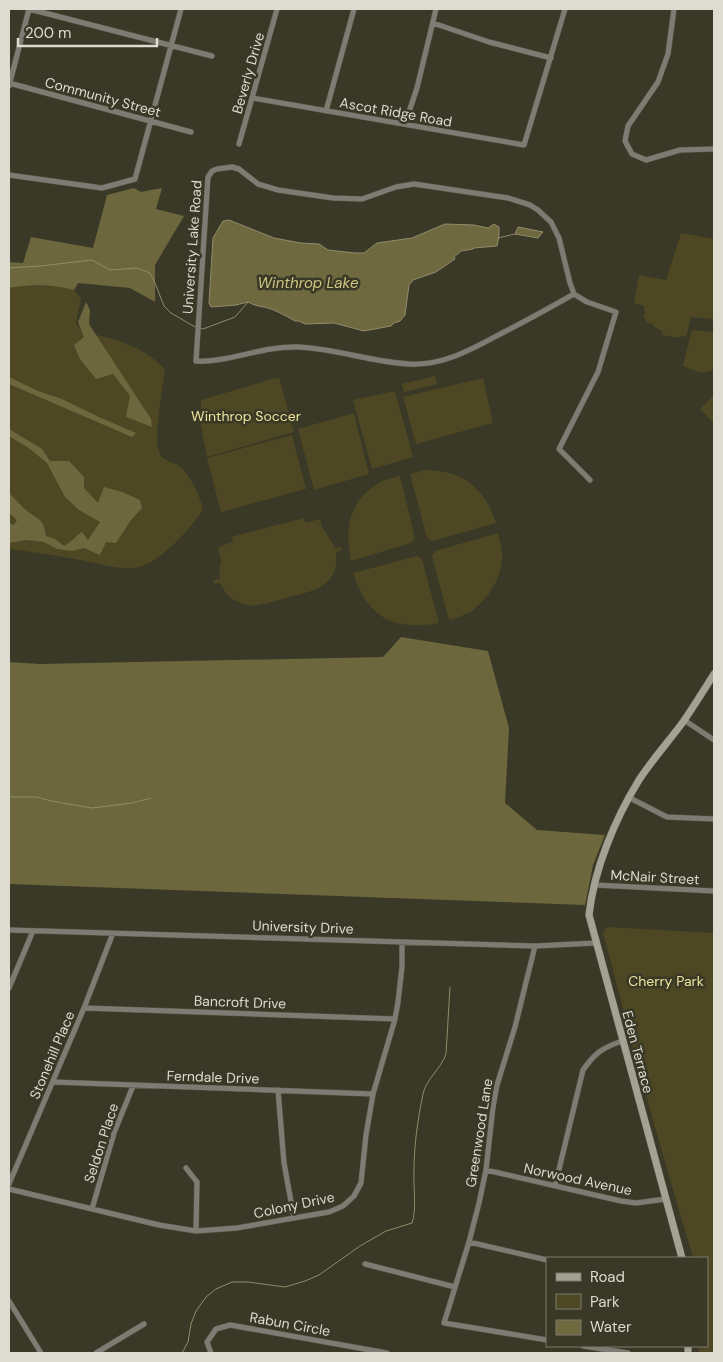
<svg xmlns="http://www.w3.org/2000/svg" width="723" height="1362" font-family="'DM Sans',sans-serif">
	<rect width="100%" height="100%" fill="#3a3826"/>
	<path fill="#4d4823" d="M 681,233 L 714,239 L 714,319 L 691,317 L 686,337 L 680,336 L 679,338 L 662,335 L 663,332 L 656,328 L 651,323 L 648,324 L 643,316 L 645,314 L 644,306 L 634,303 L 639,275 L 666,280 Z
		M 23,285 L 60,286 L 74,290 L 81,299 L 76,323 L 83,333 C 115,338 141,345 165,369 C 163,385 153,442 160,454 C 164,462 173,461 179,466 C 191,476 199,494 203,509 C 193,527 159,563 139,567 C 122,571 101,564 85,561 C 60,556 35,552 9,549 L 9,288 Z
		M 693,330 L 714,332 L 714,369 C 704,376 693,370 683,366 L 691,333 Z
		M 435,376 L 437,384 L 404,392 L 402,384 Z
		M 279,377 L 294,432 L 207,457 L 200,420 L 201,400 Z
		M 483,378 L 493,423 L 416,444 L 403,397 Z
		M 395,391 L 413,457 L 372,469 L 353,400 Z
		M 714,395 L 714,423 L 700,409 Z
		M 354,413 L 369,474 L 314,490 L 298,429 Z
		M 292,435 L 306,489 L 221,512 L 207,458 Z
		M 425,470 C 464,471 484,487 496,523 L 432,541 L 427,538 L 410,474 Z
		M 400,476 L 415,538 L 411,543 L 351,561 C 346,536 347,507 369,490 C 373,487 377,483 382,481 C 388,479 394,477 400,476 Z
		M 304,518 L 305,523 L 320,519 C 323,533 330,536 335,548 L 341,547 L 342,550 L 336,552 C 340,585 315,591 289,597 C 276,601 264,605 251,606 C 236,603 226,597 220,583 L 215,584 L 213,580 L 220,579 L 219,571 L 221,560 L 218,547 L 233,542 L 231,537 Z
		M 498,533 C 500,542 503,551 502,560 C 501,580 485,604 468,613 C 462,616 455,618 449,620 L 432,556 L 435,551 Z
		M 417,556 L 422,559 L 439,623 C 393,631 368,618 353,573 Z
		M 607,927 L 714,933 L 714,1353 L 699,1353 L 699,1346 L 707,1346 L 707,1258 L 693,1258 L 652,1117 L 603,933 Z"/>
	<path fill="#6d673e" d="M 134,188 L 141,192 L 162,188 L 156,209 L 184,216 L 155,265 L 155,302 L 130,288 L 78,283 L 74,290 C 53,284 30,284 9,288 L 9,262 L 23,263 L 31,237 L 93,248 L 107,195 Z
		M 86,302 L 90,310 L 89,324 L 151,419 L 152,427 L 126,417 L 130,396 L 113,374 L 96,379 L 80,359 L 74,345 L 84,337 L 78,322 Z
		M 9,377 L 38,391 L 62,399 L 99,417 L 136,433 L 132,437 L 9,384 Z
		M 9,429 L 42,449 L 50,461 L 69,461 L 84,477 L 84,488 L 98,503 L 104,487 L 122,492 L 140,500 L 142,508 L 131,520 L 116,543 L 106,542 L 100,555 L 84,548 L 72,551 L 57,549 L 44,542 L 26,540 L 9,543 L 9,523 L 14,525 L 17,520 L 9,513 L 9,493 C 14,498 20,505 26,510 C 37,520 44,517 46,536 L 55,539 L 64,546 C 72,542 75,536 82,532 L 88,540 L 100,522 L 79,510 L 65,497 L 47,463 L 30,449 L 9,436 Z
		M 401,637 L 488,651 L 509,728 L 505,803 L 537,830 L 605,835 L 593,865 L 585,905 L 9,884 L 9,662 L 40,664 L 383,657 Z"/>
	<path fill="#6f6940" stroke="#908c6c" d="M 229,220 L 274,238 L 301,243 L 319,244 L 328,250 L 355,253 L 364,253 L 377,243 L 412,238 L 445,224 L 474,225 L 488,228 L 494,224 L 499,227 L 499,236 L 497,246 L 474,248 L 473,249 L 461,251 L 454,257 L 455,259 L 436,272 L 413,280 L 409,285 L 405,315 L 400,321 L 394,323 L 391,326 L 364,331 L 334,323 L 305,324 L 299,321 L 295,321 C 286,316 274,309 264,307 C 257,306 254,305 248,302 L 236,305 L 211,307 L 209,303 L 213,238 L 223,221 Z
		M 518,227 L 543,232 L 538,238 L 515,234 Z"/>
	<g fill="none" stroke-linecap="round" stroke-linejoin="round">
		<path stroke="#908c6c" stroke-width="1" d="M 498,238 L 515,234
			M 9,268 L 40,266 L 92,260 L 110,270 L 137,268 L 150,273 L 155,283 L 164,306 L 171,313 L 195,327
			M 200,328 L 203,329 L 235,317 L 248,302
			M 9,797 L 37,797 L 51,801 L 92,808 L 132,803 L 151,798
			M 182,1353 L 188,1342 L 191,1324 L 196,1311 L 206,1297 L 216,1289 L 232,1282 L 248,1282 L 285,1287 L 305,1281 L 319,1275 L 360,1246 L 386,1231 L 412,1223 C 417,1210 413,1185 414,1170 C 414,1145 418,1118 423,1094 C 426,1079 441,1069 446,1054 L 450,987"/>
		<g stroke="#585645" stroke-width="6">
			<path id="street" d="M 29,9 L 212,56
				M 674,9 L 668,54 L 658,82 L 628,126 L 625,141 L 632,154 L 646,160 L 680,150 L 714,149
				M 433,23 L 489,42 L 551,58
				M 9,83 L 191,132
				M 9,86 L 29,9
				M 253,98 L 524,145 L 565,9
				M 326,111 L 354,9
				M 405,124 L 417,88 L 436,9
				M 239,144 L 277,9
				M 9,175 L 102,188 L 135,179 L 181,9
				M 574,294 C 551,307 528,320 504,332 C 474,348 444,366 409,364 C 371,362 334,348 297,347 C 262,346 227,363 196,361 L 208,177 L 212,171 L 217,169 L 232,167 L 239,169 L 258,184 L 278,190 L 333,198 L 362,199 L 396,187 L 414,184 L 508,198 L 530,205 L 538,210 L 551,222 L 559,238 L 570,283 L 574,294 L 587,302 L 616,312 L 598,372 L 559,449 L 590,480
				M 684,720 L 714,740
				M 630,798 L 667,817 L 714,819
				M 595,885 L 714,891
				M 9,930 L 535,946 L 596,943
				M 535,946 L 515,1027 L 497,1085 L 493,1107 L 486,1170 L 479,1203 L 469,1242 L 444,1323 L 547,1340
				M 9,988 L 33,931
				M 84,1008 L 395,1019
				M 53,1082 L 373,1094
				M 278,1090 L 284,1163 L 294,1218
				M 186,1168 L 197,1182 L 196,1231
				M 486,1170 L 621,1201 L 636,1203 L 666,1199
				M 9,1184 L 84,1008 L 113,933
				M 555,1186 L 583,1070 C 595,1053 602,1048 622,1041
				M 9,1189 L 159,1225 L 196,1231 L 237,1228 L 294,1218 L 329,1212 L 343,1206 L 354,1196 L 361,1183 L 366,1135 L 373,1094 L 395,1019 L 398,1002 L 402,967 L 402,942
				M 92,1209 L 114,1133 L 133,1086
				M 469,1242 L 547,1260
				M 365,1264 L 455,1287
				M 9,1301 L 41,1353
				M 583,1346 L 628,1353
				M 96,1353 L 144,1324
				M 211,1353 L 207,1342 L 216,1329 L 230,1325 L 387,1353"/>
		</g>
		<g stroke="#585645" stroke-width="8">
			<path id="secondary" d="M 682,1258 L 589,915 C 594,869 615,819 639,780 C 652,760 669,741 683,722 C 694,706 704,690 714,674
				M 688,1346 L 688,1353"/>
		</g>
		<use href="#street" stroke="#7d7c73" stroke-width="5"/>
		<use href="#secondary" stroke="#a4a294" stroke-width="7"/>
	</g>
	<g text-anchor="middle" stroke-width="5" stroke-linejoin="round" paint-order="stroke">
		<g font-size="14" fill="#dedcd1" stroke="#3a3826">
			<text transform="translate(248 73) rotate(-74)" y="5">Beverly Drive</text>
			<text transform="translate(103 97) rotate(15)" y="5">Community Street</text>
			<text transform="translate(396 112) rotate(10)" y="5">Ascot Ridge Road</text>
			<text transform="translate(192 247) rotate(-86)" y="5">University Lake Road</text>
			<text transform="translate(655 877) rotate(3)" y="5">McNair Street</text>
			<text transform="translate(303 927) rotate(2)" y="5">University Drive</text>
			<text transform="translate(240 1002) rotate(2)" y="5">Bancroft Drive</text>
			<text transform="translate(638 1052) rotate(75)" y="5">Eden Terrace</text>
			<text transform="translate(52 1055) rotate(-67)" y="5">Stonehill Place</text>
			<text transform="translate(213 1077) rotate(2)" y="5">Ferndale Drive</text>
			<text transform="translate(479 1133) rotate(-81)" y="5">Greenwood Lane</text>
			<text transform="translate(101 1143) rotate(-72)" y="5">Seldon Place</text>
			<text transform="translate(578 1179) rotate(12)" y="5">Norwood Avenue</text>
			<text transform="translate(294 1205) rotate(-12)" y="5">Colony Drive</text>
			<text transform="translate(290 1324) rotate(10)" y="5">Rabun Circle</text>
		</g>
		<g font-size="14" fill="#ede49e" stroke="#3a3826">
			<text x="246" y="421">Winthrop Soccer</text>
			<text x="666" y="986">Cherry Park</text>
		</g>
		<g font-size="15" font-style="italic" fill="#cec580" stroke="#3a3826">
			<text x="308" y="288">Winthrop Lake</text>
		</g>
	</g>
	<rect width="723" height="1362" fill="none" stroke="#dedcd1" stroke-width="20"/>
	<rect x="546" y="1257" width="162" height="90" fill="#3a3826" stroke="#7c7a6a"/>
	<rect x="556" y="1273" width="25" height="8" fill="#a4a294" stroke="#7c7a6a"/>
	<text x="590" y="1282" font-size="15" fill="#dedcd1">Road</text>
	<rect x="556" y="1294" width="25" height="15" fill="#4d4823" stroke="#7c7a6a"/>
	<text x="590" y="1307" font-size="15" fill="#dedcd1">Park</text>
	<rect x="556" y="1320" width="25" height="15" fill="#6f6940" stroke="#7c7a6a"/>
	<text x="590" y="1332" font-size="15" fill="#dedcd1">Water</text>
	<path d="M18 38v8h139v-8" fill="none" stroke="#dedcd1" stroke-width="2.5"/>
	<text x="25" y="38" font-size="15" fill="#dedcd1" stroke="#3a3826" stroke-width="4" paint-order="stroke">200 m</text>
</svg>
